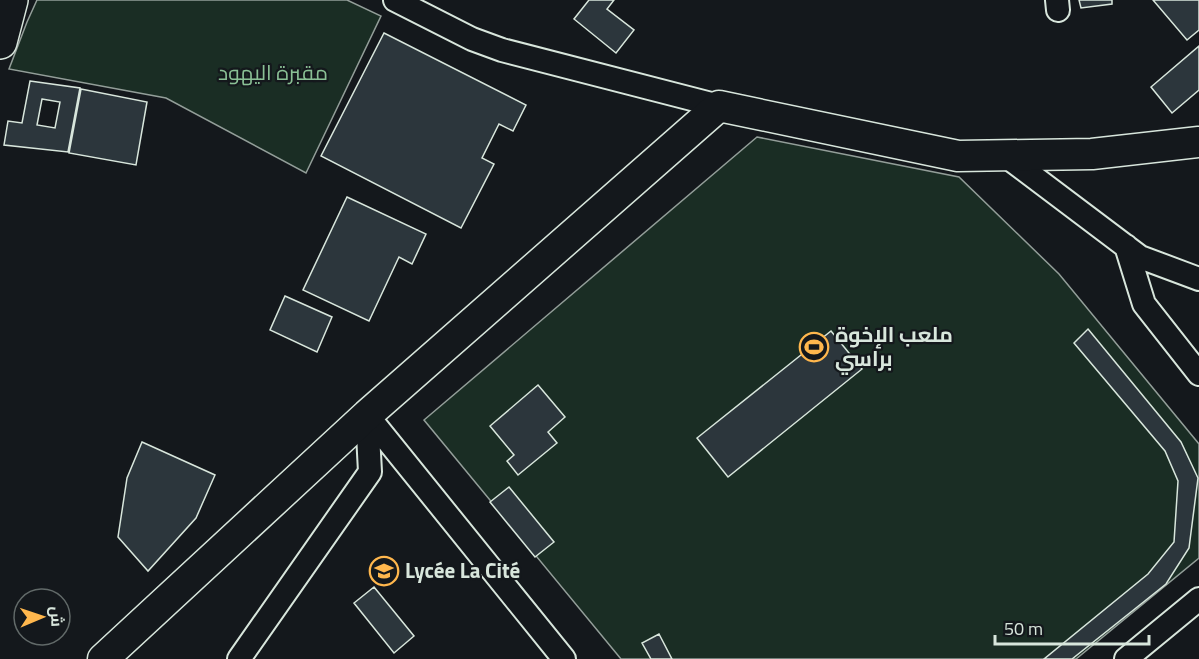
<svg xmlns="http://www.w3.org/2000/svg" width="1199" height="659" font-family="'Titillium Web',Cairo,sans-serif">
	<rect width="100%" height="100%" fill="#14181c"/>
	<path fill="#1a2d24" stroke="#939e99" stroke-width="1.5" d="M 37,0 L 347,0 L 381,16 L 306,173 L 166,98 L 9,69 L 27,22 Z
		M 757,137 L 959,177 L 1059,274 L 1199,444 L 1199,558 L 1076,659 L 621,659 L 424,420 Z"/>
	<path fill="#2c363c" stroke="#d8e6dc" stroke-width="1.5" fill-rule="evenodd" d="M 589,0 L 614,0 L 607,9 L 634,30 L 616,53 L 574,19 Z
		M 1079,0 L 1112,0 L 1112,4 L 1081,8 Z
		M 1153,0 L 1199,0 L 1199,30 L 1187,40 Z
		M 384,33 L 526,105 L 513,131 L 499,124 L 482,158 L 494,164 L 461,228 L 321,156 Z
		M 1199,46 L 1199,90 L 1172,113 L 1151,87 Z
		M 30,81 L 80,88 L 68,152 L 4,145 L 8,121 L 22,123 ZM 42,99 L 60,102 L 55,128 L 37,125 Z
		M 81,89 L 147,102 L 136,165 L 69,153 Z
		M 347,197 L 426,234 L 412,264 L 399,257 L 369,321 L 303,290 Z
		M 285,296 L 332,317 L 317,352 L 270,330 Z
		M 1088,329 L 1181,442 L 1198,478 L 1189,548 L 1166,584 L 1072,659 L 1044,659 L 1148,574 L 1174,542 L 1178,481 L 1165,451 L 1074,343 Z
		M 831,331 L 862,369 L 728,477 L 697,438 Z
		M 538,385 L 565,417 L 548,432 L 557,443 L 518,475 L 507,461 L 514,455 L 490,426 Z
		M 142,442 L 215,475 L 196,518 L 148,571 L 118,537 L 127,478 Z
		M 509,487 L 554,542 L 535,557 L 490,502 Z
		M 374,587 L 414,636 L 394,653 L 354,603 Z
		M 659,634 L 672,659 L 651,659 L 642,643 Z"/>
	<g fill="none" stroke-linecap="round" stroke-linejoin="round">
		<g stroke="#d8e6dc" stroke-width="26">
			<path id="minor" d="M 395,0 L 472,39 L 502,50 L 719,106
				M 1057,0 L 1058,10
				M 1006,156 L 1140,257 L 1199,279
				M 1126,246 L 1144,304 L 1199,374
				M 239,659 L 370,472 L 367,415 L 564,659
				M 1126,659 L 1199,599"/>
		</g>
		<g stroke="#d8e6dc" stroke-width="33">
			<path id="major" d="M 103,659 L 367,415 L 719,106 L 958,156 L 1092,154 L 1199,142"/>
		</g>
		<g stroke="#d8e6dc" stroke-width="36">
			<path id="highway" d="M 0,42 L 11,0"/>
		</g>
		<use href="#minor" stroke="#14181c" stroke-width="22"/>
		<use href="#major" stroke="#14181c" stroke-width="30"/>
		<use href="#highway" stroke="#14181c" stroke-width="33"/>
	</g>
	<defs>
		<g id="stadium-ring" transform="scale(1.5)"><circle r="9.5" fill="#14181c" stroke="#ffb74d" stroke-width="1.5"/><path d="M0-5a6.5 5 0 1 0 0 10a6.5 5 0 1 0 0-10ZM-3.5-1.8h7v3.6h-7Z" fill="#ffb74d"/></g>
		<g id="school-ring" transform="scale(1.5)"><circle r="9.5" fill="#14181c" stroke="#ffb74d" stroke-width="1.5"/><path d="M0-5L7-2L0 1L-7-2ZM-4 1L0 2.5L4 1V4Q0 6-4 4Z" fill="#ffb74d"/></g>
	</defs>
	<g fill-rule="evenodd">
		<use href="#stadium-ring" x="814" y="347"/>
		<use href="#school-ring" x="384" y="571"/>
	</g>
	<g text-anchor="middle" stroke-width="4.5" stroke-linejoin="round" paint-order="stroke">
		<g font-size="21" fill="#8ac095" stroke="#14181c">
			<text x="273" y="80">مقبرة اليهود</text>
		</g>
		<g font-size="21" font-weight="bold" fill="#d8e6dc" stroke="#14181c" text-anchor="start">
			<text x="835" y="342">ملعب الإخوة<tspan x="835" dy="24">براسي</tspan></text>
			<text x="405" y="578">Lycée La Cité</text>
		</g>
	</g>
	<g transform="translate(42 617) rotate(88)"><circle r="28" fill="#14181c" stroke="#626a69" stroke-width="1.5"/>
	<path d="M0-4.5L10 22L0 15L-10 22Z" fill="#ffb74d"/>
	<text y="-9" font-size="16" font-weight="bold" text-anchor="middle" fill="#d8e6dc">ش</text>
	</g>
	<path d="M995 635v9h154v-9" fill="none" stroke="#d8e6dc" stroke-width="3"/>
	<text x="1004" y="635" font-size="18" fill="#d8e6dc" stroke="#14181c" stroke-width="4.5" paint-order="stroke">50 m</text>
</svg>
